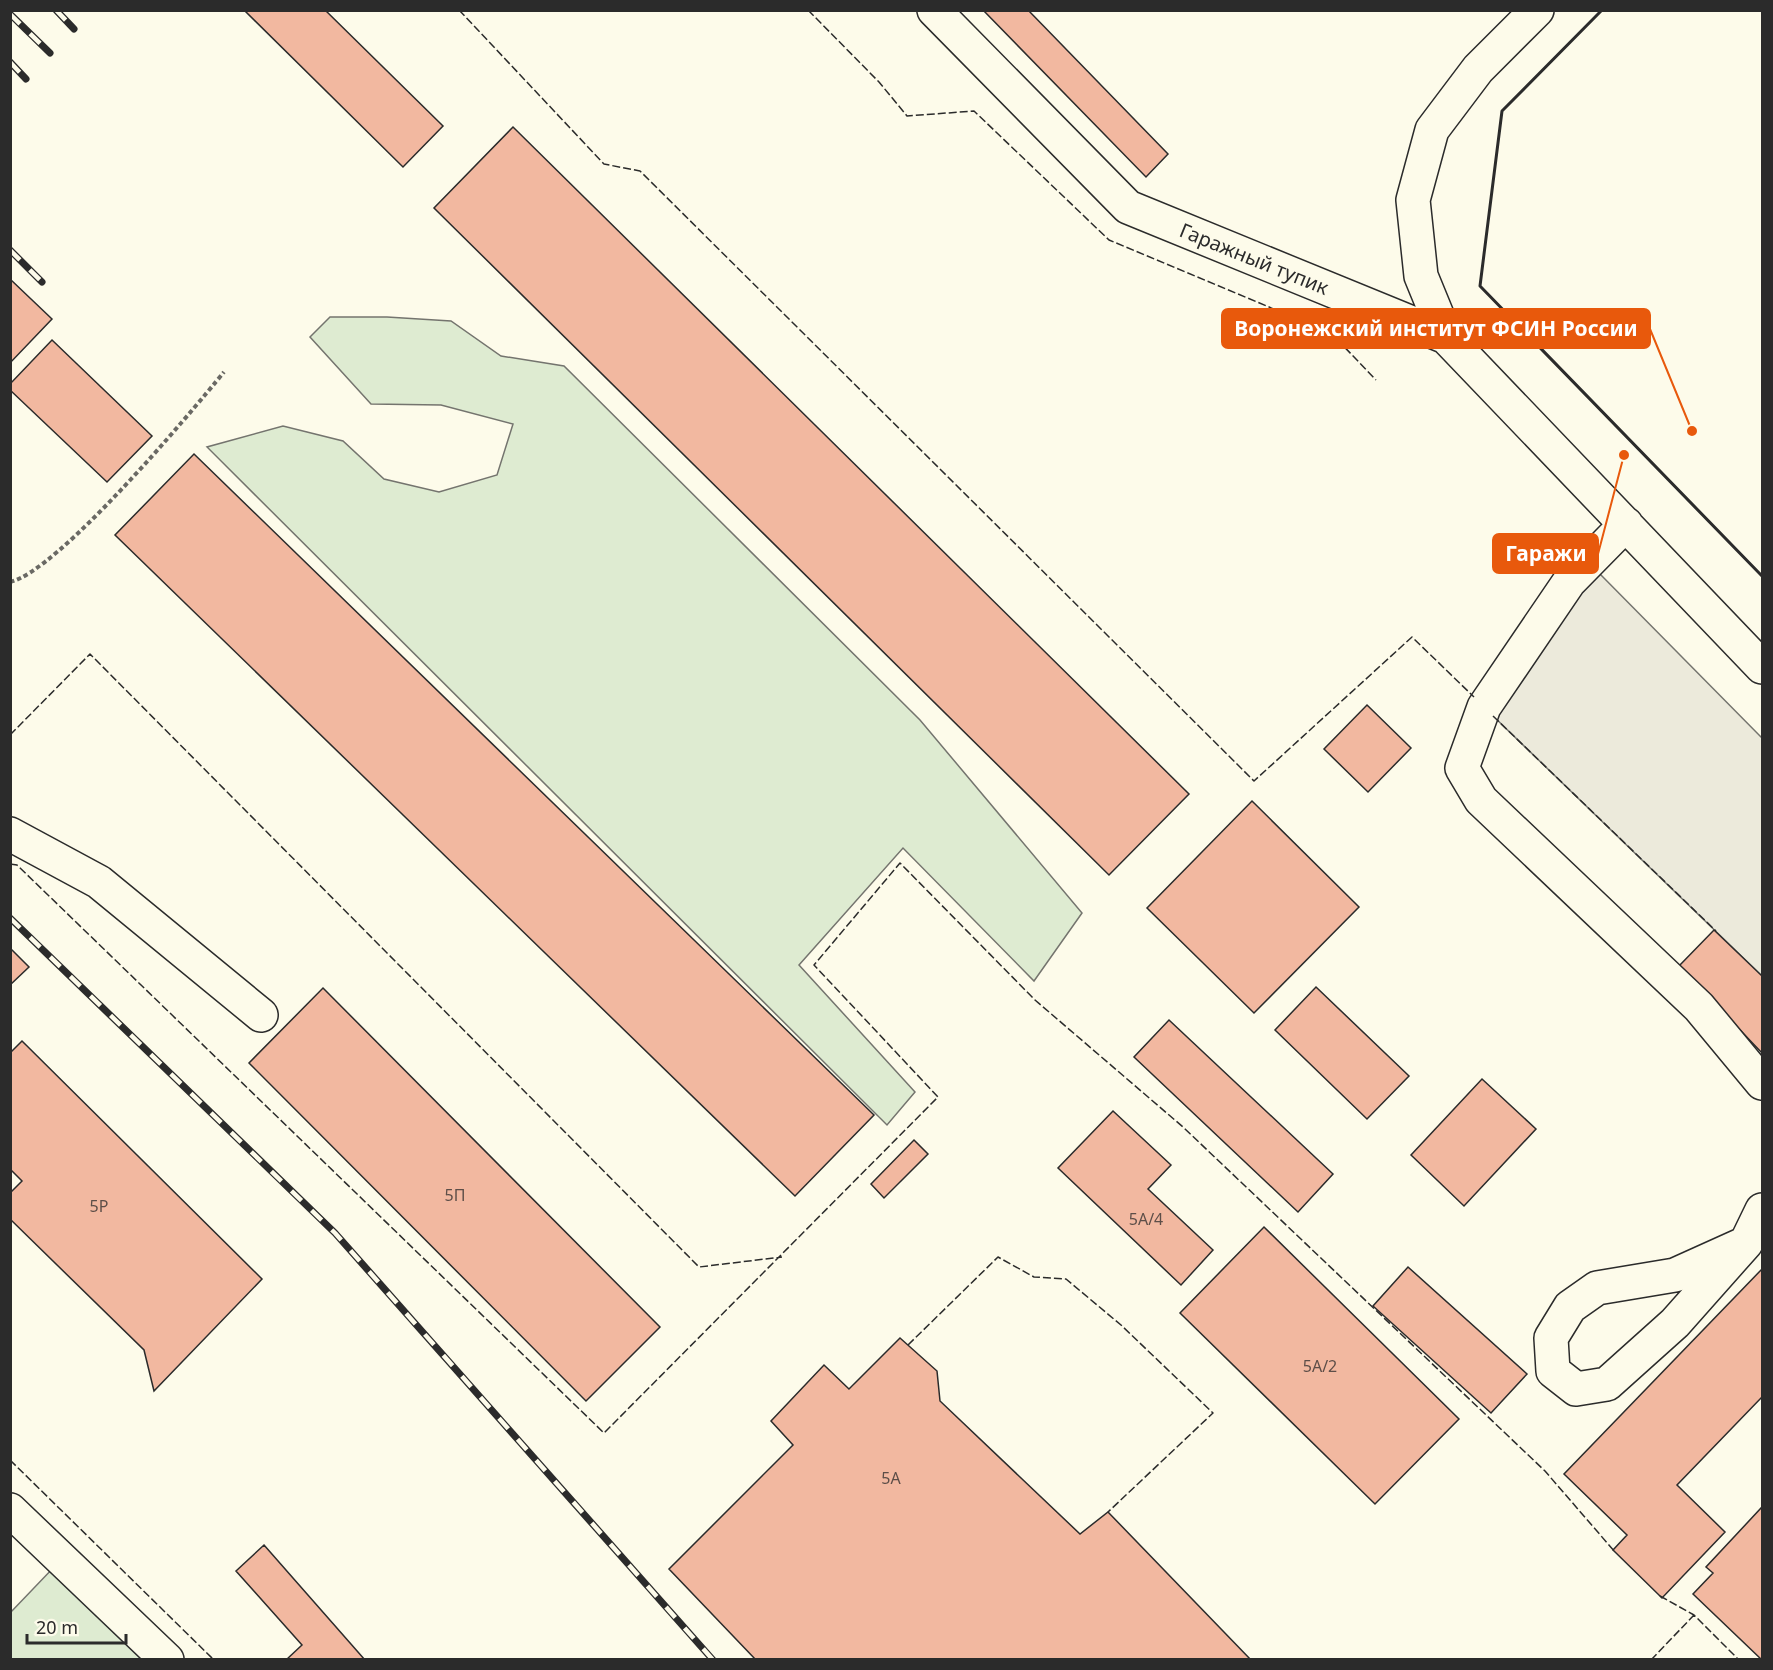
<svg xmlns="http://www.w3.org/2000/svg" width="1773" height="1670" font-family="'Noto Sans',sans-serif">
	<rect width="100%" height="100%" fill="#fdfbea"/>
	<path fill="#deebd1" stroke="#74746e" stroke-width="1.5" d="M 330,317 L 387,317 L 451,321 L 501,356 L 564,366 L 920,720 L 1082,913 L 1034,981 L 903,848 L 799,965 L 915,1092 L 887,1125 L 207,447 L 283,426 L 343,441 L 384,479 L 439,492 L 497,475 L 513,424 L 441,405 L 371,404 L 310,337 Z
		M 55,1566 L 149,1659 L 11,1659 L 10,1613 Z"/>
	<path fill="#eceadb" stroke="#74746e" stroke-width="1.5" d="M 1599,573 L 1762,738 L 1762,976 L 1491,714 L 1552,624 Z"/>
	<path fill="#f2b8a0" stroke="#2b2b2b" stroke-width="1.5" d="M 244,10 L 325,10 L 443,126 L 403,167 Z
		M 983,10 L 1028,10 L 1168,154 L 1146,177 Z
		M 513,127 L 1189,794 L 1109,875 L 434,208 Z
		M 10,279 L 52,319 L 10,363 Z
		M 52,340 L 152,436 L 107,482 L 10,390 L 10,384 Z
		M 194,454 L 874,1115 L 795,1196 L 115,535 Z
		M 1367,705 L 1411,748 L 1368,792 L 1324,749 Z
		M 1252,801 L 1359,907 L 1254,1013 L 1147,908 Z
		M 1714,930 L 1762,976 L 1762,1053 L 1679,966 Z
		M 10,948 L 29,967 L 10,985 Z
		M 1316,987 L 1409,1076 L 1367,1119 L 1275,1030 Z
		M 323,988 L 660,1327 L 586,1401 L 249,1063 Z
		M 1169,1020 L 1333,1174 L 1298,1212 L 1134,1057 Z
		M 22,1041 L 262,1279 L 154,1391 L 144,1350 L 10,1219 L 10,1193 L 22,1181 L 10,1169 L 10,1053 Z
		M 1482,1079 L 1536,1129 L 1464,1206 L 1411,1155 Z
		M 1113,1111 L 1171,1165 L 1148,1189 L 1213,1250 L 1181,1285 L 1058,1168 Z
		M 914,1140 L 928,1154 L 884,1198 L 871,1184 Z
		M 1264,1227 L 1459,1419 L 1375,1504 L 1180,1313 Z
		M 1408,1267 L 1527,1374 L 1491,1413 L 1373,1306 Z
		M 1762,1269 L 1762,1397 L 1677,1485 L 1725,1532 L 1662,1598 L 1613,1550 L 1627,1535 L 1564,1474 Z
		M 900,1338 L 937,1371 L 940,1401 L 1080,1534 L 1108,1512 L 1251,1660 L 756,1660 L 669,1569 L 793,1445 L 771,1421 L 824,1365 L 849,1389 Z
		M 1762,1507 L 1762,1660 L 1693,1594 L 1713,1573 L 1706,1567 Z
		M 264,1545 L 365,1660 L 286,1660 L 302,1645 L 236,1571 Z"/>
	<g fill="none" stroke-linecap="round" stroke-linejoin="round">
		<g stroke="#2b2b2b" stroke-width="36">
			<path id="minor" d="M 934,10 L 1128,207 L 1446,337 L 1762,667
				M 1446,337 L 1421,276 L 1413,200 L 1432,130 L 1478,69 L 1537,10
				M 1626,524 L 1569,582 L 1484,707 L 1462,768 L 1481,800 L 1699,1007 L 1762,1083
				M 10,834 L 99,882 L 261,1015
				M 1746,1243 L 1675,1275 L 1597,1288 L 1570,1307 L 1551,1338 L 1553,1371 L 1576,1389 L 1607,1384 L 1675,1323 L 1746,1243 L 1762,1210
				M 10,1510 L 167,1660"/>
		</g>
		<path stroke="#6a6964" stroke-width="4" stroke-dasharray="4.5 3" stroke-linecap="butt" d="M 10,582 C 58,571 188,416 224,372"/>
		<use href="#minor" stroke="#fdfbea" stroke-width="33"/>
		<g stroke="#2b2b2b" stroke-width="7">
			<path id="rail" d="M 56,10 L 74,29
				M 10,14 L 50,53
				M 10,62 L 26,79
				M 10,250 L 42,282
				M 10,918 L 335,1233 L 713,1660"/>
		</g>
		<use href="#rail" stroke="#fdfbea" stroke-width="4.5" stroke-dasharray="14" stroke-linecap="butt"/>
		<path stroke="#2b2b2b" stroke-width="1.5" stroke-dasharray="8 3" stroke-linecap="butt" d="M 459,10 L 604,164 L 640,171 L 1254,781 L 1412,637 L 1474,697
			M 808,10 L 879,82 L 907,116 L 974,111 L 1109,240 L 1331,333 L 1376,380
			M 1493,716 L 1716,931
			M 10,735 L 90,654 L 699,1267 L 782,1257
			M 10,864 L 17,865 L 604,1433 L 938,1097 L 814,965 L 900,863 L 1035,1000 L 1183,1127 L 1545,1471 L 1615,1552
			M 908,1345 L 998,1257 L 1034,1277 L 1066,1279 L 1121,1325 L 1213,1413 L 1108,1512
			M 10,1460 L 214,1660
			M 1660,1596 L 1694,1615 L 1739,1660
			M 1651,1660 L 1694,1615"/>
		<path stroke="#2b2b2b" stroke-width="3" d="M 1602,10 L 1502,111 L 1480,286 L 1762,576"/>
	</g>
	<g text-anchor="middle" stroke-width="4.5" stroke-linejoin="round" paint-order="stroke">
		<g font-size="16" fill="#5d4e48">
			<text x="455" y="1201">5П</text>
			<text x="99" y="1212">5Р</text>
			<text x="1146" y="1225">5А/4</text>
			<text x="1320" y="1372">5А/2</text>
			<text x="891" y="1484">5А</text>
		</g>
		<g font-size="20" fill="#2b2b2b" stroke="#fdfbea">
			<text transform="translate(1254 259) rotate(22)" y="7">Гаражный тупик</text>
		</g>
	</g>
	<path fill="none" stroke="#e8590c" stroke-width="2" d="M1692 431L1650 329M1624 455L1598 554"/>
	<g fill="#e8590c" stroke="#fdfbea" stroke-width="2">
		<circle cx="1692" cy="431" r="6"/>
		<circle cx="1624" cy="455" r="6"/>
	</g>
	<g fill="#e8590c" stroke="#e8590c" stroke-width="2">
		<rect x="1222" y="309" width="428" height="39" rx="6"/>
		<rect x="1493" y="534" width="105" height="39" rx="6"/>
	</g>
	<g font-size="21" text-anchor="middle" font-weight="bold" fill="#fff">
		<text x="1436" y="336">Воронежский институт ФСИН России</text>
		<text x="1546" y="561">Гаражи</text>
	</g>
	<rect width="1773" height="1670" fill="none" stroke="#2b2b2b" stroke-width="24"/>
	<path d="M27 1634v9h99v-9" fill="none" stroke="#2b2b2b" stroke-width="3"/>
	<text x="36" y="1634" font-size="18" fill="#2b2b2b" stroke="#fdfbea" stroke-width="4.5" paint-order="stroke">20 m</text>
</svg>
